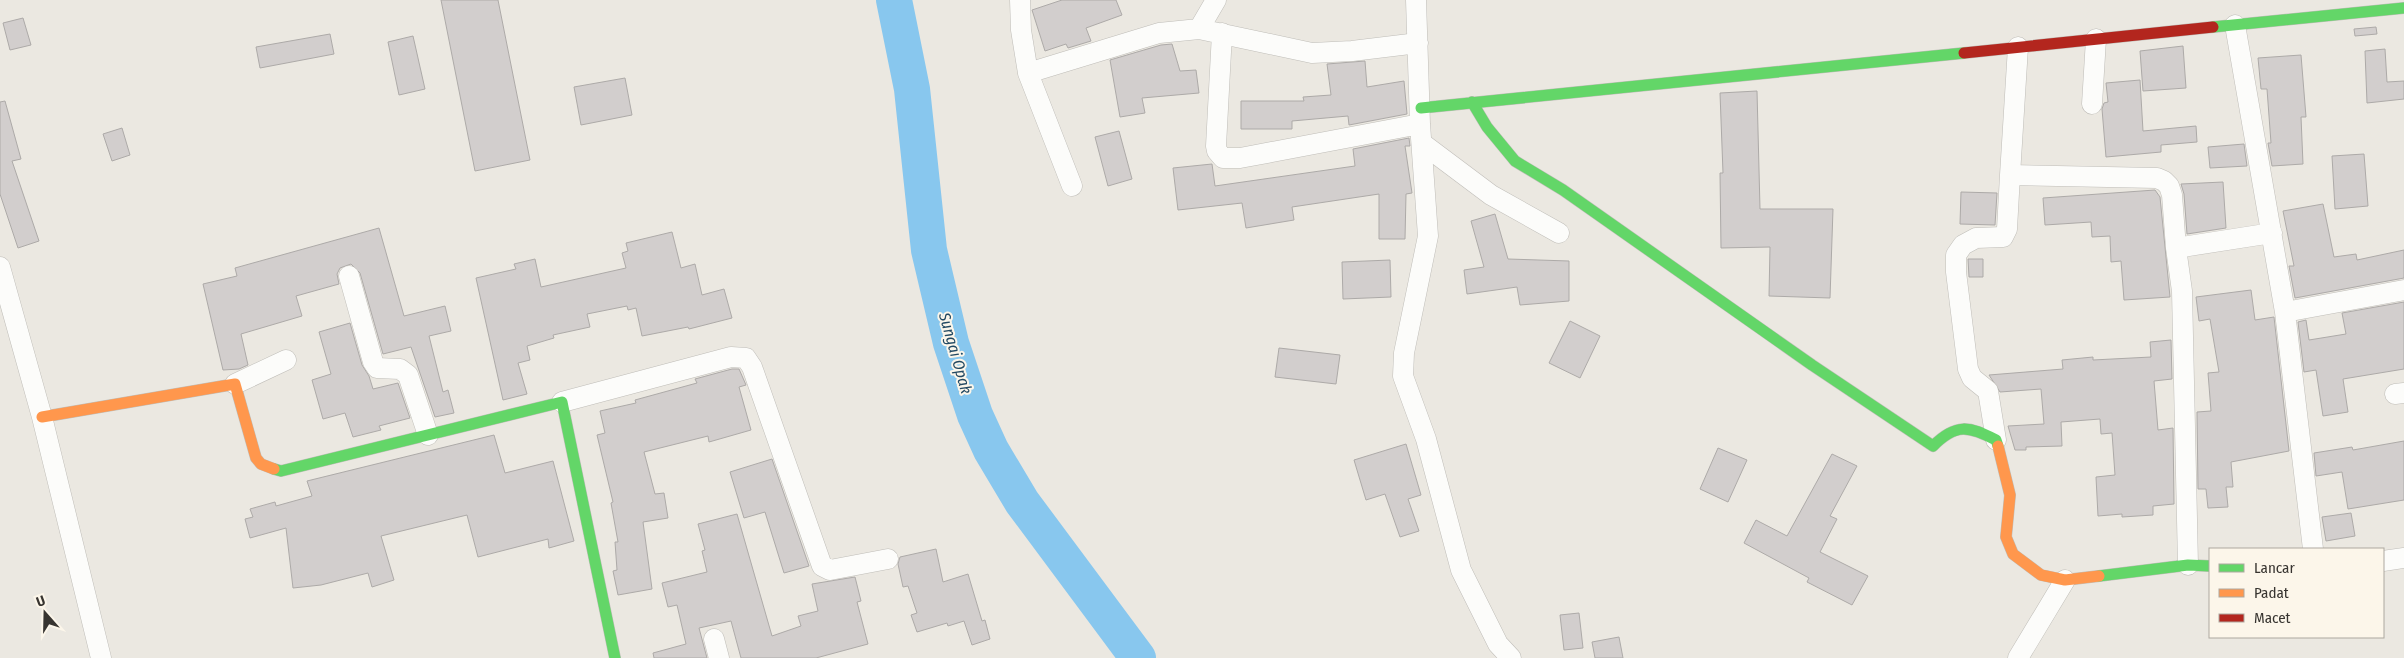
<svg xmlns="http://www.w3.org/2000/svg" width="2404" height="658" font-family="'Fira Sans Condensed',sans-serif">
	<rect width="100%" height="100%" fill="#ebe8e1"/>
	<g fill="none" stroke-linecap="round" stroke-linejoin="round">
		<path stroke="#88c7ee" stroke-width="36" d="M 894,0 L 912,89 L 929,250 L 951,343 L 975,415 L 991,450 L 1022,502 L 1138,658"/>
	</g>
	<path fill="#d2cecd" stroke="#adaaa8" d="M 441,0 L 498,0 L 530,160 L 475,171 Z
		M 1062,0 L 1116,0 L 1122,15 L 1086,28 L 1091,41 L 1068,48 L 1066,44 L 1045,51 L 1032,10 Z
		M 23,18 L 31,45 L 10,50 L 3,23 Z
		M 2376,27 L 2377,34 L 2355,36 L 2354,29 Z
		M 330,34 L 334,54 L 260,68 L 256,47 Z
		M 413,36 L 425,89 L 399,95 L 388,42 Z
		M 1172,44 L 1180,71 L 1196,70 L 1199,93 L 1142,98 L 1145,113 L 1120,117 L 1110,60 L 1161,45 Z
		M 2183,46 L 2186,88 L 2143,91 L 2140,51 Z
		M 2385,49 L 2387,82 L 2404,81 L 2404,99 L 2367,103 L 2365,51 Z
		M 2301,55 L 2306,117 L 2301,117 L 2303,164 L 2272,166 L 2268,143 L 2271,143 L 2267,89 L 2261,89 L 2258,58 Z
		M 1365,61 L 1367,87 L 1404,81 L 1407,114 L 1349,125 L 1348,116 L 1292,121 L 1292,129 L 1241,129 L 1241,101 L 1304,101 L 1303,97 L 1331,95 L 1327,64 Z
		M 625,78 L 632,115 L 581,125 L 574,87 Z
		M 2140,80 L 2143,131 L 2196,126 L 2197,142 L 2161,145 L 2161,152 L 2106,157 L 2102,109 L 2104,103 L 2108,102 L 2106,83 Z
		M 1757,91 L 1760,209 L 1833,209 L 1830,298 L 1769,296 L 1770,247 L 1721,248 L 1720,173 L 1723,173 L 1720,93 Z
		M 5,101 L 21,159 L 12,161 L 39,241 L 18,248 L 0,194 L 0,102 Z
		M 122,128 L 130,155 L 112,161 L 103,134 Z
		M 1119,131 L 1132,179 L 1108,186 L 1095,137 Z
		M 1409,138 L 1410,146 L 1405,146 L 1412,193 L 1406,194 L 1405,239 L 1379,239 L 1379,194 L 1292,207 L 1294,220 L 1246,228 L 1242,203 L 1178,210 L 1173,168 L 1212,164 L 1215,186 L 1355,166 L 1353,149 Z
		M 2244,144 L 2247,166 L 2210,168 L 2208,147 Z
		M 2364,154 L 2368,206 L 2335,209 L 2332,156 Z
		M 2223,182 L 2226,228 L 2187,234 L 2184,194 L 2181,184 Z
		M 2155,190 L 2160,197 L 2170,297 L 2124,300 L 2121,261 L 2111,262 L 2110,236 L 2092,237 L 2091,222 L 2045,225 L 2043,198 Z
		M 1961,192 L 1997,193 L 1995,225 L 1960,224 Z
		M 2323,204 L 2334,257 L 2356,254 L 2357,260 L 2404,250 L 2404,278 L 2295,298 L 2289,266 L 2294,266 L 2283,211 Z
		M 1495,214 L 1508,259 L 1569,261 L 1569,301 L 1520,305 L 1517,287 L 1467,294 L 1464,270 L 1484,267 L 1471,221 Z
		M 379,228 L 404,316 L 445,306 L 451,331 L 429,336 L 443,392 L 448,390 L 454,413 L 435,417 L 411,347 L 383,354 L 360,273 L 351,264 L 340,268 L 337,274 L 339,284 L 296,296 L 302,316 L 241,334 L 248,365 L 239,369 L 223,370 L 203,284 L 237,276 L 235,268 Z
		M 672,232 L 681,268 L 695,264 L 702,295 L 724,289 L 732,318 L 689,329 L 688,327 L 642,336 L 636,308 L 628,310 L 627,306 L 587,314 L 590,327 L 553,335 L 554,338 L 527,346 L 530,360 L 518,363 L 527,394 L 503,400 L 476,278 L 516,269 L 514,264 L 535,259 L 541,287 L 626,268 L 622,253 L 628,251 L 626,243 Z
		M 1968,259 L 1983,259 L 1983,277 L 1969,277 Z
		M 1390,260 L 1391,297 L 1343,299 L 1342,262 Z
		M 2251,290 L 2255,320 L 2274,317 L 2289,451 L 2231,462 L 2233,487 L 2226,487 L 2228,507 L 2208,508 L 2206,489 L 2198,489 L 2197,412 L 2211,411 L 2208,373 L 2219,372 L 2210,319 L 2199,321 L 2196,297 Z
		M 2404,302 L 2404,369 L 2343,379 L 2348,412 L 2323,416 L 2316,370 L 2304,372 L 2298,322 L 2306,320 L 2309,340 L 2346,334 L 2342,313 Z
		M 1570,321 L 1600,336 L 1580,378 L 1549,363 Z
		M 350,323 L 362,365 L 369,376 L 373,389 L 398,383 L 410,418 L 379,426 L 381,430 L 353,437 L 345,413 L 323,419 L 312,380 L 331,374 L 319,332 Z
		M 2171,340 L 2172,379 L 2154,381 L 2158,430 L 2173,428 L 2174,504 L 2153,506 L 2153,515 L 2122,517 L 2122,514 L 2098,516 L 2096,477 L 2115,475 L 2112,433 L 2101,434 L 2100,419 L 2061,422 L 2062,446 L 2026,447 L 2026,450 L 2015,450 L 2008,426 L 2044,424 L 2041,389 L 2000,392 L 1989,375 L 2063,369 L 2062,360 L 2093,357 L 2093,360 L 2151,357 L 2150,342 Z
		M 1279,348 L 1340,355 L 1336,384 L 1275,377 Z
		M 732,369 L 739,369 L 746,385 L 739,387 L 751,430 L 709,442 L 708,436 L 644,452 L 655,494 L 664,493 L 668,518 L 643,522 L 652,589 L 618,595 L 613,571 L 617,570 L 615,542 L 618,542 L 611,503 L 613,502 L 597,435 L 605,433 L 600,411 L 636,403 L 635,400 L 697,383 L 695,379 Z
		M 494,435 L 505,473 L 553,461 L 574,541 L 549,548 L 548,539 L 478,557 L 467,515 L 381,536 L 394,580 L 372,587 L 368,573 L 321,585 L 293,588 L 286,528 L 250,538 L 245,519 L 253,517 L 250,509 L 275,502 L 276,506 L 312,496 L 307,481 Z
		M 2404,441 L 2404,500 L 2348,509 L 2342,472 L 2316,476 L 2314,453 L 2352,447 L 2353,450 Z
		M 1406,444 L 1421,495 L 1408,499 L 1419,531 L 1400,537 L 1385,494 L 1366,500 L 1354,460 Z
		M 1718,448 L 1747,460 L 1728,502 L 1700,489 Z
		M 1832,454 L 1857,466 L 1830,516 L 1837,519 L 1820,552 L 1868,576 L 1852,605 L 1807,582 L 1809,578 L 1744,543 L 1756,520 L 1787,536 Z
		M 772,459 L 809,566 L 784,573 L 765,512 L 744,518 L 730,472 Z
		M 2351,513 L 2355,536 L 2326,541 L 2322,517 Z
		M 737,514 L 772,636 L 801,626 L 798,616 L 818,611 L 812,584 L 855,577 L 861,601 L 857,602 L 868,644 L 816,658 L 741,658 L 731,621 L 699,628 L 707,658 L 654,658 L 653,653 L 686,644 L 677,605 L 668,607 L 662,583 L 707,572 L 702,551 L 705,550 L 698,524 Z
		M 936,549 L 943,582 L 968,574 L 982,621 L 985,620 L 990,639 L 972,645 L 964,621 L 948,626 L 947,623 L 917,632 L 911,615 L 917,613 L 908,586 L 903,587 L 898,564 L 900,557 Z
		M 1579,613 L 1583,648 L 1564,650 L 1560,615 Z
		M 1619,637 L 1623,658 L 1595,658 L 1592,642 Z"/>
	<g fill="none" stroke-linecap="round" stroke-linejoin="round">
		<g stroke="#bfbdb8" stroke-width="21">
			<path id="street" d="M 1020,0 L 1021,30 L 1028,73 L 1072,186
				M 1416,0 L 1420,124 L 1428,236 L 1404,353 L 1403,376 L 1426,439 L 1461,570 L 1498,644 L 1511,658
				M 2235,25 L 2285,312 L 2313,549
				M 1199,29 L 1216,0
				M 1222,33 L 1216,146 L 1217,151 L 1223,158 L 1240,158 L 1420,124
				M 2018,47 L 2010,175 L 2157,178 L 2164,181 L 2169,186 L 2172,195 L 2176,248 L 2182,291 L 2188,565
				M 1028,73 L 1159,33 L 1199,29 L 1312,53 L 1352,51 L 1418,43
				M 2092,104 L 2096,39
				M 1423,144 L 1491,195 L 1559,233
				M 2176,248 L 2272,233
				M 0,267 L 42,417 L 101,658
				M 349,276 L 373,362 L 377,368 L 400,369 L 408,375 L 428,435
				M 2285,312 L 2404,290
				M 235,384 L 286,360
				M 2395,394 L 2404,393
				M 562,402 L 731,357 L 746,358 L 752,367 L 822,566 L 830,570 L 888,559
				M 1996,440 L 1988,391 L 1972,378 L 1968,369 L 1956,272 L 1956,255 L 1963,245 L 1976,238 L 2003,237 L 2007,229 L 2010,175
				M 2383,561 L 2404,558
				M 714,639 L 719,658
				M 2018,658 L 2065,580"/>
		</g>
		<g stroke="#bfbdb8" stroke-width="12">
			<path id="fast" d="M 2213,27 L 2404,8
				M 1472,102 L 1487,127 L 1515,161 L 1563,190 L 1812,365 L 1933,446 C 1956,423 1969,426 1996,440 L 1998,446
				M 1421,108 L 1964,53
				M 274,469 L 281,471 L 562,402 L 615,658
				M 2099,576 L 2188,565 L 2210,566"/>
		</g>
		<g stroke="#bfbdb8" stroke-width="12">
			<path id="slow" d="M 42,417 L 235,384 L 256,458 L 261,464 L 274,469
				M 1998,446 L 2010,495 L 2006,537 L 2013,554 L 2041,575 L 2065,580 L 2099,576"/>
		</g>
		<g stroke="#bfbdb8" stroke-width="12">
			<path id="jam" d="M 1964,53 L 2213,27"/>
		</g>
		<use href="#street" stroke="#fcfcfa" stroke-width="20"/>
		<use href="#fast" stroke="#63d668" stroke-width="11"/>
		<use href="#slow" stroke="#ff974d" stroke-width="11"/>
		<use href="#jam" stroke="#b3261e" stroke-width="11"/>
	</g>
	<g text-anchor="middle" stroke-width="4" stroke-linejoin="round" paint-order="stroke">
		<g font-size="16" font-style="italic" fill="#234962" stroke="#fcf6ea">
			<text transform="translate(956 353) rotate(74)" y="6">Sungai Opak</text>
		</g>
	</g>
	<rect x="2209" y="548" width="175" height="90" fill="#fcf6ea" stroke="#ada8a0"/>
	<rect x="2219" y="564" width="25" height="8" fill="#63d668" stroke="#ada8a0"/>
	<text x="2254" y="573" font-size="15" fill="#373430">Lancar</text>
	<rect x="2219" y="589" width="25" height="8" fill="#ff974d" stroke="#ada8a0"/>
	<text x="2254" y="598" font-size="15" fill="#373430">Padat</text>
	<rect x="2219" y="614" width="25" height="8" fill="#b3261e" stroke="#ada8a0"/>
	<text x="2254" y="623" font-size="15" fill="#373430">Macet</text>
	<g transform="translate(45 613) rotate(340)" stroke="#fcf6ea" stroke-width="4" paint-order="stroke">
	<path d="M0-4L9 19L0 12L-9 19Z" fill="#373430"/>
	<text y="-8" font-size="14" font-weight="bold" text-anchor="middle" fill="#373430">U</text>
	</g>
</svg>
